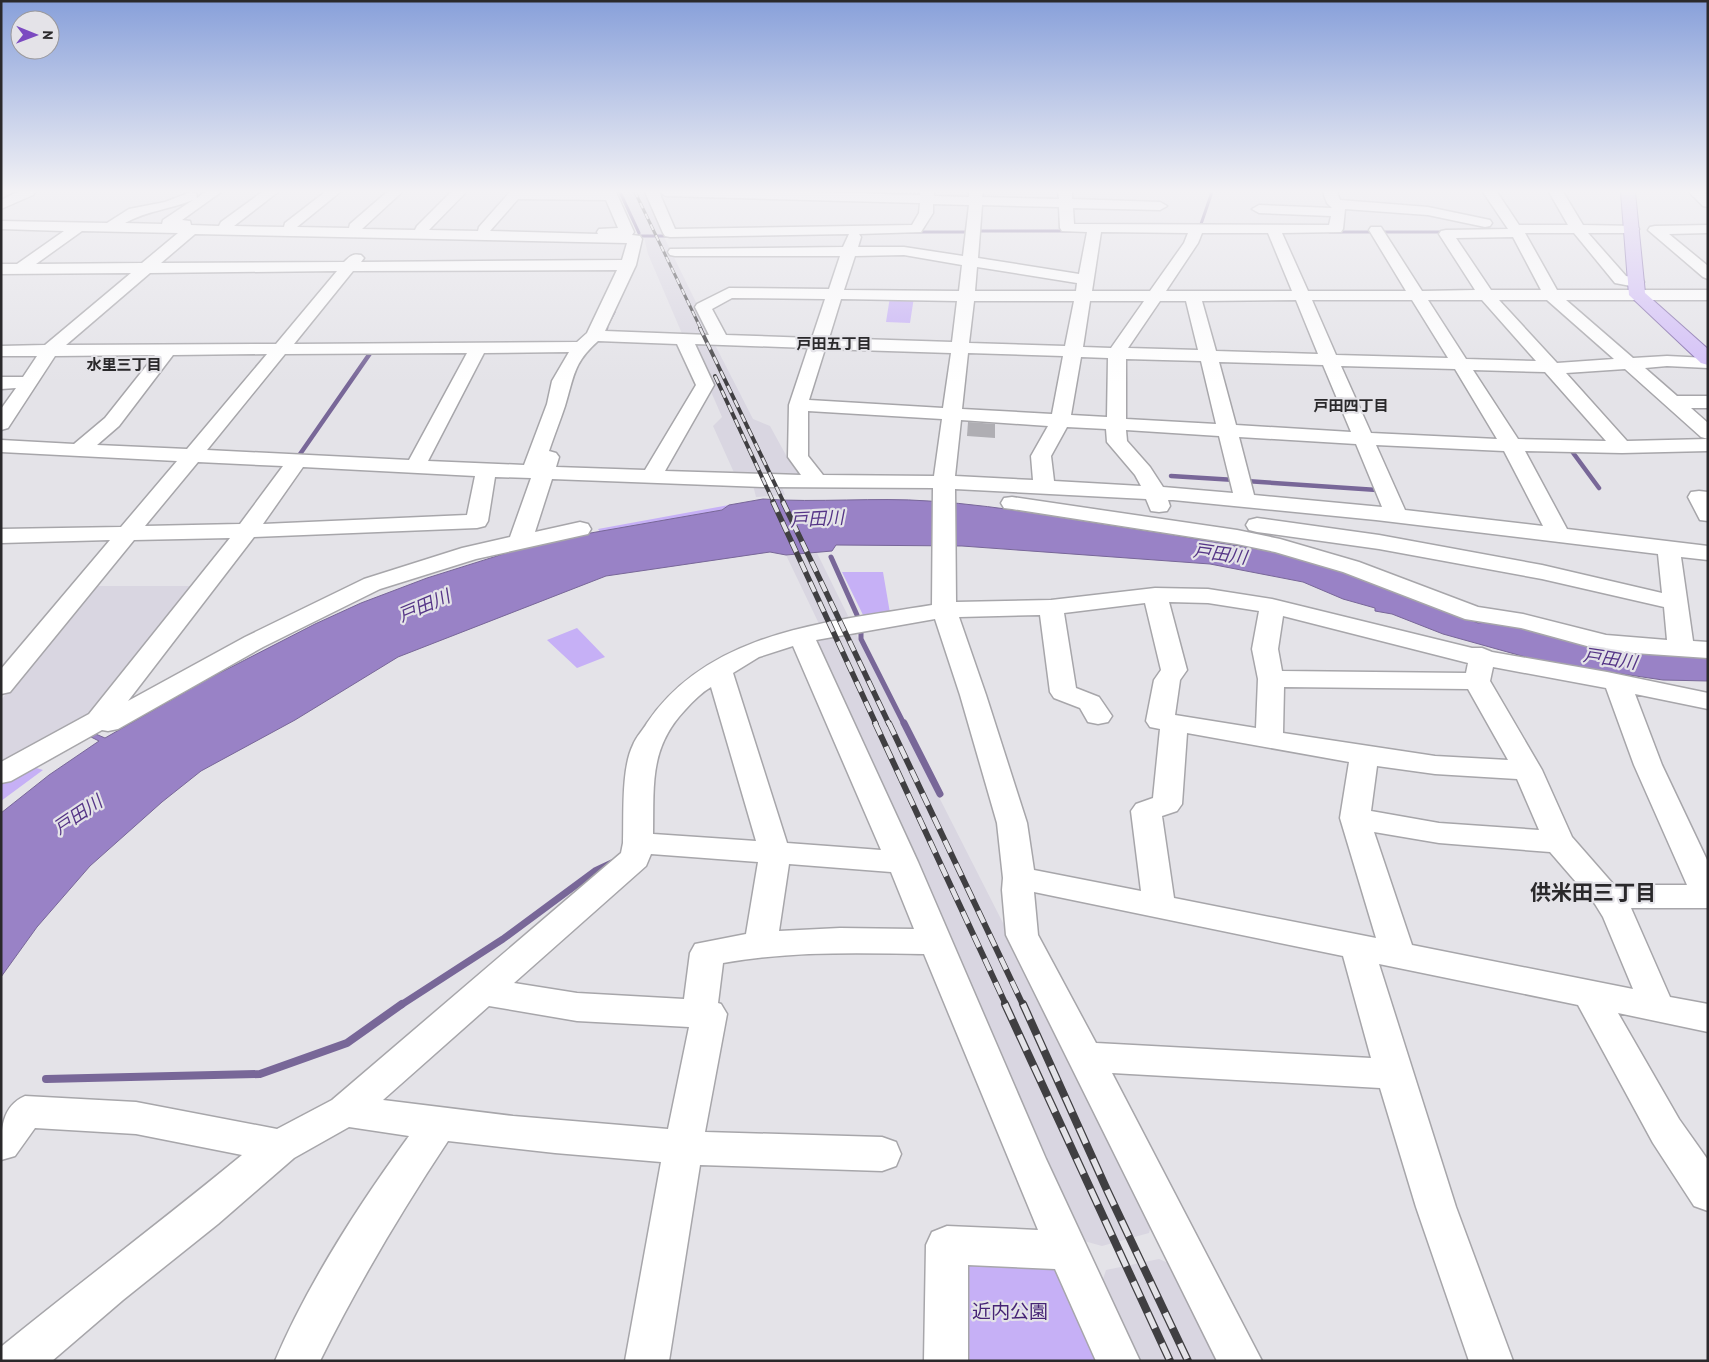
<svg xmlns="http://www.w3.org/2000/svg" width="1709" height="1362" font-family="'PT Sans','Noto Sans JP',sans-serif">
	<rect width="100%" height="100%" fill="#e4e3e8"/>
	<path fill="#d9d6e1" d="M 622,192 L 646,192 L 666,235 L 641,235 Z
		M 644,237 L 664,237 L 713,337 L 683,336 L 648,254 Z
		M 689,341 L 713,341 L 753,419 L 770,426 L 787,457 L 794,456 L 807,476 L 736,477 L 713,426 L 722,417 Z
		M 753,485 L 781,485 L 785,495 L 756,497 Z
		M 817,553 L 851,622 L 821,628 L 786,555 Z
		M 94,586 L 197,586 L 92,717 L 1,769 L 1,700 Z
		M 853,628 L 1153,1218 L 1149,1233 L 1102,1246 L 1084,1241 L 815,639 Z
		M 1159,1259 L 1180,1268 L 1225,1361 L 1134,1361 L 1101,1285 L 1106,1270 Z"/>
	<path fill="#c6b0f6" d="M 890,297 L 914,297 L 910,323 L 886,322 Z
		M 729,505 L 722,510 L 600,532 L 598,529 Z
		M 842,572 L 883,572 L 890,613 L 864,617 Z
		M 577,628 L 605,657 L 577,668 L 547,640 Z
		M 30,766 L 43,770 L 1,801 L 1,781 Z
		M 966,1258 L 1048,1265 L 1063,1272 L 1101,1361 L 959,1361 Z"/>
	<path fill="#9982c6" stroke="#786798" d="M 763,499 C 818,503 875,497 929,501 C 1007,506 1084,522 1162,533 L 1163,530 L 1174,531 L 1173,535 L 1281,553 L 1345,572 L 1478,623 L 1495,621 L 1496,624 L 1708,655 L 1708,681 L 1663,680 L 1547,663 L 1443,634 L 1392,614 L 1375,611 L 1375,608 L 1343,599 L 1303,582 L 1210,564 L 962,546 L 836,545 L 832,551 L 786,555 L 770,552 L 606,576 L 398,657 L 295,720 L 201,771 L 162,802 L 90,866 L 37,927 L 1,977 L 1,813 L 49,775 L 99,741 L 87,735 L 91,732 L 105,738 L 208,679 L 315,624 L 361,603 L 427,578 L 516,550 L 562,538 L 722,510 L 729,505 Z"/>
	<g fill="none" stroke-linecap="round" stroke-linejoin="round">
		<path stroke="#786798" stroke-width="3" d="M 620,192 L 639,233
			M 1200,227 L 1212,192
			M 979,231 L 1071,231
			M 902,232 L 967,232
			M 1330,232 L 1446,232
			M 635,236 L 673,236
			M 605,329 L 614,312"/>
		<path stroke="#786798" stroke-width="4.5" d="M 602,335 L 606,328
			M 1568,450 L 1571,450 L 1599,488
			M 298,457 L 371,352
			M 1171,476 L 1235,480
			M 1246,481 L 1377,490"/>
		<path stroke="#786798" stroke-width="5" d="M 831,557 L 857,615
			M 861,630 L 861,639 L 904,724"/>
		<path stroke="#786798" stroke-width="7" d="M 904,723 L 940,794
			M 401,1005 L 503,939 L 595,871 L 612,863"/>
		<path stroke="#786798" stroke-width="8" d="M 46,1079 L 260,1074 L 347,1043 L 402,1004"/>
	</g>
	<path fill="#afaeb3" d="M 968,422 L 995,424 L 995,438 L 967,436 Z"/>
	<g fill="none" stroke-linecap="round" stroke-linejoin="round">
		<g stroke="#a7a6aa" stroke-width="3">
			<path id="minor" d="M 17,192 L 35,192 L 33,195 L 1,209 L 1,200 Z
				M 191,192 L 196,193 L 197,198 L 205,192 L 221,192 L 182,220 L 190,221 L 191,225 L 219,226 L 221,222 L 262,192 L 278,192 L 234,226 L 284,227 L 285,223 L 325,192 L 340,192 L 297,227 L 349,228 L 350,224 L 387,192 L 402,192 L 362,229 L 415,230 L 417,226 L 451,192 L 466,192 L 429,230 L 478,231 L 479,227 L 510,192 L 616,192 L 634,232 L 632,235 L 640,236 L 642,239 L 636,265 L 605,331 L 709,335 L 695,307 L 697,304 L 729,288 L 829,289 L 840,256 L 675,256 L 670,255 L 668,252 L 670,249 L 843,247 L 849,234 L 670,237 L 665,236 L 663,233 L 645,192 L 659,192 L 675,229 L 912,225 L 919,213 L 920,203 L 666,196 L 659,192 L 810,192 L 920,195 L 920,192 L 934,192 L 934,196 L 969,197 L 969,192 L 983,192 L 982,197 L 1059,199 L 1058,192 L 1072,192 L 1072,199 L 1160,202 L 1167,206 L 1160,210 L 1073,208 L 1074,224 L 1329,225 L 1331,216 L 1259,213 L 1252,209 L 1259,205 L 1332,208 L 1327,203 L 1323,192 L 1337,192 L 1340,200 L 1428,207 L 1490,220 L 1492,223 L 1490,226 L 1485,227 L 1428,215 L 1345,209 L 1343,229 L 1341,232 L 1282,233 L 1308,291 L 1406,291 L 1369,230 L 1371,227 L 1381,227 L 1422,291 L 1475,290 L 1439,234 L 1441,231 L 1446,230 L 1508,229 L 1483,192 L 1497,192 L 1519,225 L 1568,225 L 1549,192 L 1563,192 L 1583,225 L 1637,226 L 1639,229 L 1637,232 L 1632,233 L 1588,233 L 1626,276 L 1642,279 L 1644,282 L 1642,285 L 1636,287 L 1615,283 L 1574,233 L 1525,233 L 1557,290 L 1708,290 L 1708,300 L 1566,300 L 1633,358 L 1667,356 L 1708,358 L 1708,368 L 1667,366 L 1645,368 L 1677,396 L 1708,396 L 1708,408 L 1691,408 L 1708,423 L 1708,439 L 1701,437 L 1625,369 L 1566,373 L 1627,441 L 1708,439 L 1708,451 L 1622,453 L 1525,451 L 1567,529 L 1708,546 L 1708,560 L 1681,557 L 1693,641 L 1708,642 L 1708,658 L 1605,651 L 1521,628 L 1465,619 L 1343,572 L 1275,552 L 1237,544 L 1012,509 L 1004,508 L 1001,503 L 1004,498 L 1012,497 L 1237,530 L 1280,539 L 1359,562 L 1478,607 L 1523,614 L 1606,635 L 1667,640 L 1664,607 L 1542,579 L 1379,549 L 1257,532 L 1249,530 L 1246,525 L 1249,520 L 1257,518 L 1379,535 L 1542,565 L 1662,593 L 1658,554 L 1376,520 L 1173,500 L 1168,500 L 1170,506 L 1167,511 L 1159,512 L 1151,511 L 1146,499 L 955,489 L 956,602 L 1051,600 L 1155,588 L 1208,589 L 1272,599 L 1472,648 L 1482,648 L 1492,652 L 1607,672 L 1708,693 L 1708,709 L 1635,694 L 1662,765 L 1708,862 L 1708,908 L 1631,908 L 1670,997 L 1708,1004 L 1708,1032 L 1618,1013 L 1679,1119 L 1708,1160 L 1708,1211 L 1694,1206 L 1653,1143 L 1578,1005 L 1379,964 L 1456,1207 L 1513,1361 L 1469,1361 L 1416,1207 L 1380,1088 L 1112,1073 L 1262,1361 L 1217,1361 L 1006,935 L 1002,890 L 1003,878 L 997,823 L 960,695 L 935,619 L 816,640 L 918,862 L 1046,1159 L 1140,1361 L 1096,1361 L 1055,1269 L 968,1265 L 968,1361 L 924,1361 L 926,1245 L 932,1232 L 947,1226 L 1038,1230 L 924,954 C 856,953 789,951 723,963 L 718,1003 L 721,1004 L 727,1014 L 705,1132 L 882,1137 L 896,1142 L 901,1154 L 896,1166 L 882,1171 L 700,1165 L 669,1361 L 625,1361 L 661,1162 L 555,1153 L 448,1141 C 401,1212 358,1284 320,1361 L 275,1361 C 307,1285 360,1203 409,1136 L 349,1127 L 294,1158 L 218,1224 L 123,1300 L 52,1361 L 1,1361 L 2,1346 C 82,1281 163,1220 242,1155 L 136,1134 L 35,1128 L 15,1156 L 1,1160 C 1,1132 0,1107 25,1096 L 136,1102 L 277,1129 L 332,1100 L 621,853 L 623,843 C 624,816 621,769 633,745 C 636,737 643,730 647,723 C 710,630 830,622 932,605 L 933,488 L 763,487 L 552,479 L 535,532 L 580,522 L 588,524 L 591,529 L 588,534 L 476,559 L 380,589 L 263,647 L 118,729 L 108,731 L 102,730 L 11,781 L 1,783 L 1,762 L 89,714 L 230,538 L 134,540 L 10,692 L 1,694 L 1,669 L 110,540 L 1,543 L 1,529 L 121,527 L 177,461 L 1,452 L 1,440 L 74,444 L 105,418 L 155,355 L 55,356 L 8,428 L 1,430 L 1,409 L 16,388 L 1,389 L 1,377 L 23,377 L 37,356 L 1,356 L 1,346 L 45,345 L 131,273 L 1,274 L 1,264 L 17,264 L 64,231 L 1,229 L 1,221 L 107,223 L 129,209 L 165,202 ZM 518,199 L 606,200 L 618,228 L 599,229 L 597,232 L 598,234 L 490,231 ZM 193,200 L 163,220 L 162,224 L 125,223 C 146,211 171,209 193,200 ZM 933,204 L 969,205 L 963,256 L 904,247 L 858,247 L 861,237 L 859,234 L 921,232 L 933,213 ZM 982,205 L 1059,207 L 1060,228 L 1062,231 L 1087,232 L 1079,274 L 978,258 ZM 82,231 L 178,233 L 142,263 L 36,264 ZM 1101,232 L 1188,233 L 1184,243 L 1150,291 L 1092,291 ZM 1202,233 L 1268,233 L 1292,291 L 1166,291 L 1198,243 ZM 195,234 L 627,243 L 622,260 L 361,262 L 364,258 L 361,255 C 353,253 350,256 344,262 L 161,263 ZM 1513,237 L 1541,290 L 1491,290 L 1456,238 ZM 904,255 L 962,265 L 959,291 L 844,290 L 855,256 ZM 977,267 L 1077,283 L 1076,291 L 975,291 ZM 617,270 L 587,333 L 577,342 L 294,344 L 353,271 ZM 337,271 L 276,344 L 66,345 L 150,273 ZM 732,298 L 825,299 L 812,338 L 726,335 L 712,309 ZM 841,299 L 957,301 L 952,342 L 829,338 ZM 1296,300 L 1318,354 L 1216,351 L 1202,301 ZM 1312,300 L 1412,300 L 1448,358 L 1336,355 ZM 1428,300 L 1482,300 L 1536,361 L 1466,359 ZM 1499,300 L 1547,300 L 1614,359 L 1557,363 ZM 974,301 L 1074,301 L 1065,346 L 969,343 ZM 1090,301 L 1144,301 L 1111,348 L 1083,347 ZM 1160,301 L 1186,301 L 1198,350 L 1128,348 ZM 598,341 L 677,344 L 696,385 L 645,470 L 556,467 L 559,457 L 556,453 L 549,451 C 554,436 560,421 565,406 C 574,377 573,363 598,341 ZM 695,344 L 808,348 L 789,405 L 788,457 L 801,475 L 665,471 L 714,385 ZM 825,349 L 951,353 L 943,408 L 809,400 ZM 569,352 L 552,381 L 547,404 L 524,465 L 428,461 L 484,353 ZM 467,353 L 409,460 L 207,450 L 285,354 ZM 968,353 L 1063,356 L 1052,414 L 962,409 ZM 267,354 L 187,449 L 97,445 L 119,426 L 173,355 ZM 1081,357 L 1108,358 L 1107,417 L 1071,415 ZM 1126,359 L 1201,361 L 1216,424 L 1126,419 ZM 1219,362 L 1323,365 L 1351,432 L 1236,425 ZM 1341,366 L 1455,369 L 1497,439 L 1371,433 ZM 1473,370 L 1545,372 L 1606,441 L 1518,439 ZM 808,411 L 942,419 L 934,476 L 823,475 L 808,456 ZM 961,420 L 1048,426 L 1031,456 L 1033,480 L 955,476 ZM 1067,427 L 1106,429 L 1107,442 L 1135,475 L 1141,486 L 1054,481 L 1051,456 ZM 1126,430 L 1219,436 L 1233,493 L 1163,487 L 1150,467 L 1127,441 ZM 1239,437 L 1356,444 L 1382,507 L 1254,495 ZM 1376,445 L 1504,451 L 1543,526 L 1405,510 ZM 198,462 L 283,466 L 240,524 L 145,526 ZM 303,467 L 475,476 L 467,515 L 263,524 ZM 495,477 L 531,478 L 510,537 L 462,548 L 364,579 L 245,637 L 128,701 L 254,537 L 477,528 L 485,526 L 488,521 ZM 1169,602 L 1208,603 L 1259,611 L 1252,649 L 1258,679 L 1256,728 L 1175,715 L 1180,680 L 1187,670 ZM 1145,603 L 1161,670 L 1154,680 L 1146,721 L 1150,727 L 1160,729 L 1153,798 L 1136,804 L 1131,811 L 1141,891 L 1034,870 L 1027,823 L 986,695 L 959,617 L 1040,615 L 1050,692 L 1054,698 L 1080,708 L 1088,722 L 1098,724 L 1108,722 L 1112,716 L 1099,697 L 1076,688 L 1064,613 ZM 1283,616 L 1468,663 L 1466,673 L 1282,671 L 1278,649 ZM 793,646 L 881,850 L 787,843 L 733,673 L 759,657 ZM 1493,667 L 1606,688 L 1634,765 L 1687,885 L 1614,885 L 1572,837 L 1542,770 L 1490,681 ZM 711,687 L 756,841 L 653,834 C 654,785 649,748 685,710 C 693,701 701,693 711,687 ZM 1284,687 L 1468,689 L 1508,760 L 1435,756 L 1283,733 ZM 1187,733 L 1349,762 L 1340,818 L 1376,938 L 1174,898 L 1162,816 L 1177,811 L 1182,804 ZM 1377,766 L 1435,774 L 1517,779 L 1539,830 L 1439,823 L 1371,811 ZM 1374,832 L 1439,843 L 1550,852 L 1595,904 L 1603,917 L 1633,989 L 1412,945 ZM 651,854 L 758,862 L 746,934 L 695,944 L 690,953 L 684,999 L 577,993 L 514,983 L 646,866 ZM 789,864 L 891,872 L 914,929 L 840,928 L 779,931 ZM 1034,892 L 1343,956 L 1371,1058 L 1096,1043 L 1038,935 ZM 489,1006 L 577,1021 L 689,1027 L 668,1129 L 513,1116 L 383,1100 Z
				M 1689,192 L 1704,192 L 1708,196 L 1708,207 L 1703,206 Z
				M 1708,225 L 1708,233 L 1669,234 L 1708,266 L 1708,279 L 1703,277 L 1648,230 L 1650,227 L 1655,226 Z
				M 1699,491 L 1708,492 L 1708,521 L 1700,520 L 1688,497 L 1691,492 Z"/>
		</g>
		<g stroke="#846eac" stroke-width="2">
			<path id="major" d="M 1621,192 L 1635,192 L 1645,293 L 1708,349 L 1708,365 L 1701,363 L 1629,295 Z"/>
		</g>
		<use href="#minor" fill="#fff" fill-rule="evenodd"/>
		<use href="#major" fill="#d2bef7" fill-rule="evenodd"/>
		<g stroke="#403f42" stroke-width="3">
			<path id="rail-far4" d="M 635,192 L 701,329"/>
		</g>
		<g stroke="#403f42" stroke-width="4">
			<path id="rail-far3" d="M 700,328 L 784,503
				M 715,376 L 774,503"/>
		</g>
		<g stroke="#403f42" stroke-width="5.5">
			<path id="rail-far2" d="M 773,502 L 876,724
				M 783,502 L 889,724"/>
		</g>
		<g stroke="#403f42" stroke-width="6">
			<path id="rail-far1" d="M 875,723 L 1006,1005
				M 889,723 L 1023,1005"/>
		</g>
		<g stroke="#403f42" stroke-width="8">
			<path id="rail" d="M 1005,1004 L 1170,1361
				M 1023,1004 L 1107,1190 L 1188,1361"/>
		</g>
		<use href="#rail-far4" stroke="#e4e3e8" stroke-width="2" stroke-dasharray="6" stroke-linecap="butt"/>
		<use href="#rail-far3" stroke="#e4e3e8" stroke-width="2.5" stroke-dasharray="8" stroke-linecap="butt"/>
		<use href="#rail-far2" stroke="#e4e3e8" stroke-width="4" stroke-dasharray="11" stroke-linecap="butt"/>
		<use href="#rail-far1" stroke="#e4e3e8" stroke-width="4.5" stroke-dasharray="13" stroke-linecap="butt"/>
		<use href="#rail" stroke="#e4e3e8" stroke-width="5.5" stroke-dasharray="17" stroke-linecap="butt"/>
	</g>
	<linearGradient id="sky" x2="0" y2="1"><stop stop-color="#88a0da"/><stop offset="0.5" stop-color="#f3f2f5"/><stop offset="1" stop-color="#f3f2f5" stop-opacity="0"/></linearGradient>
	<rect width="1709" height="383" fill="url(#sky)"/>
	<g text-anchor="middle" stroke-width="4.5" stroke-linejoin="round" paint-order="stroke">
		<g font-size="15" font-weight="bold" fill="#2a292b" stroke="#e4e3e8">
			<text x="834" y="349">戸田五丁目</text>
			<text x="124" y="370">水里三丁目</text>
			<text x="1351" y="411">戸田四丁目</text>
		</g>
		<g font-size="18" font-style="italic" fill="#553587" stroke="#e4e3e8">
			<text transform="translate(817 519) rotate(-3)" y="6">戸田川</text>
			<text transform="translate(1220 554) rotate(8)" y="6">戸田川</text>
			<text transform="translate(424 606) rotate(-23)" y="6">戸田川</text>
			<text transform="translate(1610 659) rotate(9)" y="6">戸田川</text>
			<text transform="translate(78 815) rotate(-34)" y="6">戸田川</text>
		</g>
		<g font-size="19" fill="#462475" stroke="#e4e3e8">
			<text x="1010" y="1318">近内公園</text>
		</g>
		<g font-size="21" font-weight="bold" fill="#2a292b" stroke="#e4e3e8">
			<text x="1593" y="900">供米田三丁目</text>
		</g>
	</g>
	<rect width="1709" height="1362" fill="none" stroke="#2a292b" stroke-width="5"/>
	<g transform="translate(35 35) rotate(91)"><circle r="24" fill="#e4e3e8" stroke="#9a999c"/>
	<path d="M0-4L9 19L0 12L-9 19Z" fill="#7b4ac1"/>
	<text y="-8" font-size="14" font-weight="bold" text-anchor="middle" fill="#2a292b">N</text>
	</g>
</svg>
